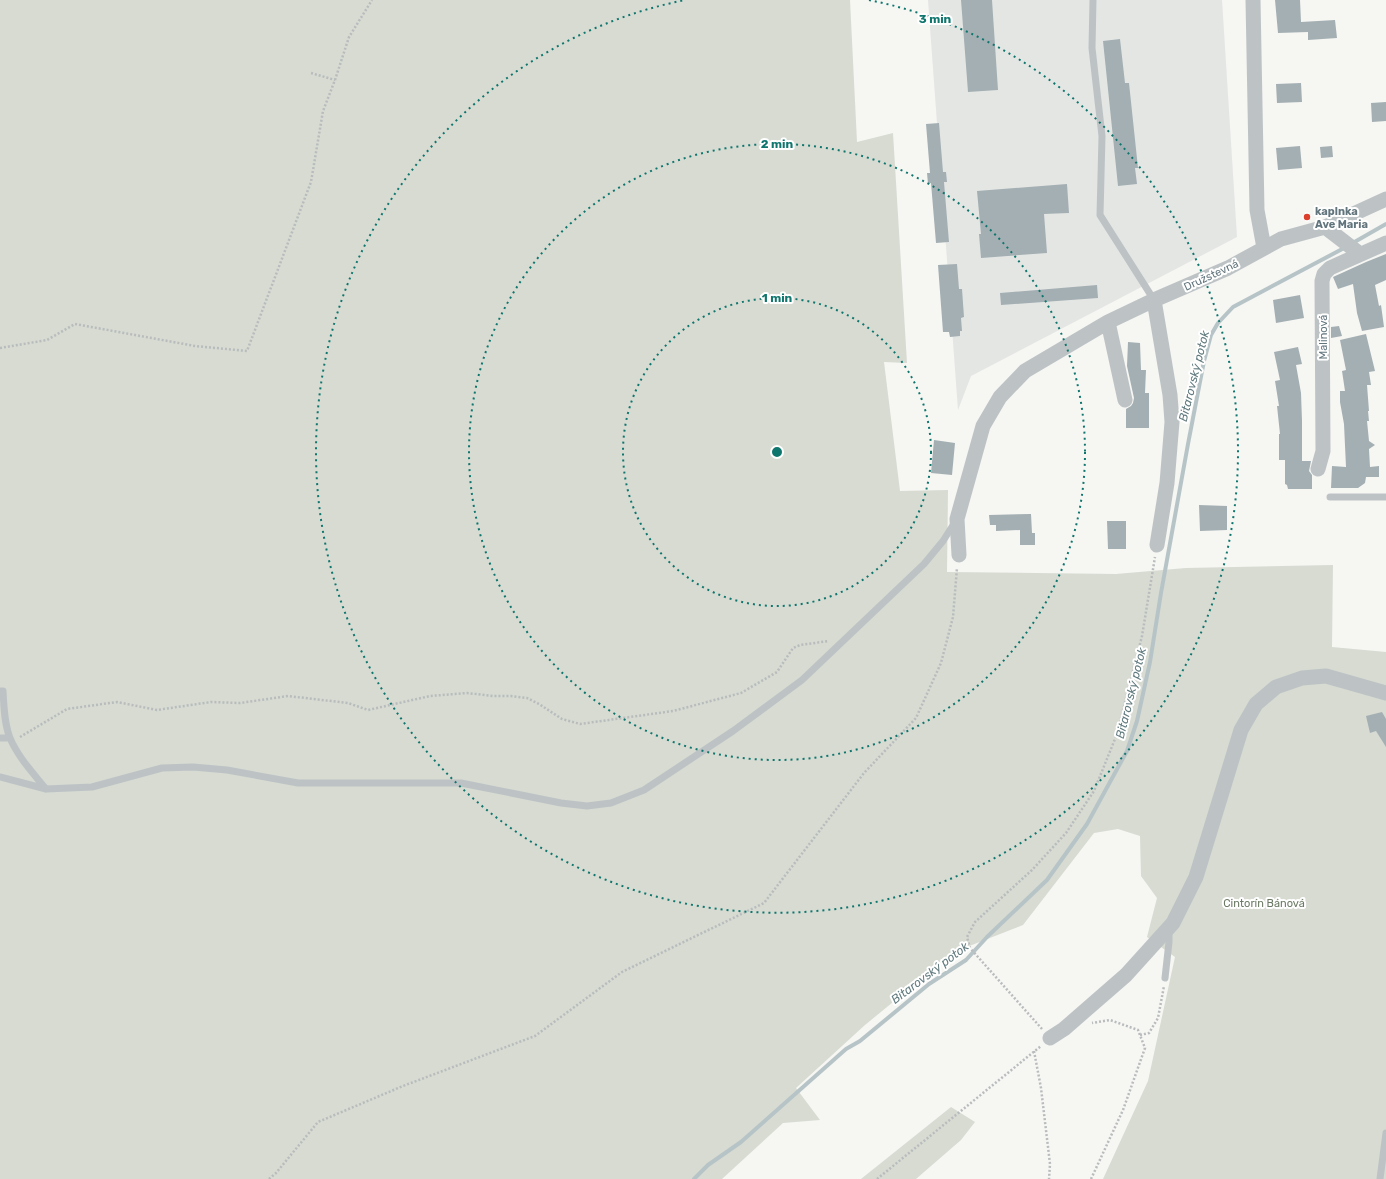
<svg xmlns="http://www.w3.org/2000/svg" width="1386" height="1179" font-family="Rubik,sans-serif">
	<rect width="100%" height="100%" fill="#f6f6f3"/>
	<path fill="#e4e6e4" d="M 928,0 L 1222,0 L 1237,237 L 971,376 L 958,410 Z"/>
	<path fill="#d7dbd2" d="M 0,0 L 850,0 L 857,142 L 893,133 L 907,363 L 884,362 L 900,491 L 948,490 L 947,572 L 1116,574 L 1186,568 L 1333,565 L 1332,647 L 1386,652 L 1386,1179 L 1103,1179 L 1148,1081 L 1175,957 L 1147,937 L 1157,898 L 1141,876 L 1140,836 L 1118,829 L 1094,833 L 1023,925 L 954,952 L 865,1025 L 796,1088 L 820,1120 L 783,1123 L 722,1179 L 0,1179 Z
		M 951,1107 L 975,1122 L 961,1140 L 916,1179 L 861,1179 Z"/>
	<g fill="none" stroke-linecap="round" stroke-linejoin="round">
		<path stroke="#b7c4c7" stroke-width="4" d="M 1351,244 L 1386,224
			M 694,1179 L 708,1165 L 741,1142 L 846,1049 L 860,1041 L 929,984 L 966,960 L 987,937 L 1047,880 L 1087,824 L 1127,751 L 1137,721 L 1150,662 L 1161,593 L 1188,444 L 1204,361 L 1211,335 L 1218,323 L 1233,307 L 1346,247"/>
	</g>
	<path fill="#a4afb3" d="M 961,0 L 992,0 L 998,90 L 968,92 Z
		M 1275,0 L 1300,0 L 1301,22 L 1335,20 L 1337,38 L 1308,40 L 1308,32 L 1278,33 Z
		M 1120,39 L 1125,83 L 1129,83 L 1138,168 L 1135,168 L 1137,184 L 1118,186 L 1103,41 Z
		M 1301,83 L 1302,102 L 1277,103 L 1276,84 Z
		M 1386,102 L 1386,121 L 1372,122 L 1371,103 Z
		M 939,123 L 943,172 L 946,172 L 947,182 L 944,182 L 949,242 L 936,243 L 931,183 L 928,184 L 927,173 L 930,173 L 926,124 Z
		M 1300,146 L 1302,168 L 1278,170 L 1276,148 Z
		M 1332,146 L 1333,157 L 1321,158 L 1320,147 Z
		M 1067,184 L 1069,213 L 1044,214 L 1047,253 L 981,258 L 979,234 L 981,234 L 977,191 Z
		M 1386,254 L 1386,280 L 1375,285 L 1379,306 L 1381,305 L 1384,327 L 1362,331 L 1357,313 L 1353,284 L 1338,289 L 1333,277 L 1366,262 Z
		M 957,264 L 959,289 L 962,289 L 964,317 L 961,318 L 962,331 L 960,331 L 960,336 L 950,337 L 949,332 L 943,332 L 938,265 Z
		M 1097,285 L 1098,298 L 1001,305 L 1000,293 Z
		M 1300,295 L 1304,318 L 1276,323 L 1273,300 Z
		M 1339,326 L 1342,336 L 1331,338 L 1331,327 Z
		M 1366,334 L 1375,371 L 1369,372 L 1371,385 L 1367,385 L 1369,411 L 1368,411 L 1369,421 L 1367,421 L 1369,441 L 1375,445 L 1369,449 L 1370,467 L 1379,466 L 1379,477 L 1366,477 L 1365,483 L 1358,488 L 1331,488 L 1332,466 L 1346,467 L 1344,424 L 1340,402 L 1340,391 L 1345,391 L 1342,371 L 1346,370 L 1340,340 Z
		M 1128,342 L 1140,343 L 1141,370 L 1146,370 L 1145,393 L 1149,393 L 1149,428 L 1126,428 L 1126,409 L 1131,406 L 1133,403 L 1134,398 L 1127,366 Z
		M 1298,347 L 1302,364 L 1296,365 L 1301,393 L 1302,421 L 1302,461 L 1311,461 L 1309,471 L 1312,475 L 1312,489 L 1288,489 L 1287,485 L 1285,484 L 1285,460 L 1279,460 L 1279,434 L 1280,434 L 1277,406 L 1279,406 L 1275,381 L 1280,380 L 1274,352 Z
		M 934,440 L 955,443 L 952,475 L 931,473 Z
		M 1199,505 L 1227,506 L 1227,530 L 1200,531 Z
		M 1031,514 L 1032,533 L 1035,533 L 1035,545 L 1020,545 L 1020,530 L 996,531 L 996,525 L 990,525 L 989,515 Z
		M 1107,521 L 1126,521 L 1126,549 L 1108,549 Z
		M 1382,712 L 1386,719 L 1386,747 L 1376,731 L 1370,733 L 1366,716 Z"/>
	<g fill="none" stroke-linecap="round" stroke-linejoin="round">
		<path stroke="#b8bcbd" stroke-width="2.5" stroke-dasharray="2 2" stroke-linecap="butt" d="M 311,73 L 335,80
			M 0,348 L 47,340 L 75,324 L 195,346 L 247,351 L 311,182 L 323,111 L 335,80 L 349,37 L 372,0
			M 20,737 L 67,709 L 117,702 L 157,710 L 211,702 L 240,703 L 288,696 L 348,703 L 368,710 L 430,696 L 467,693 L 493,696 L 511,696 L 527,698 L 539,704 L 562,719 L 580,724 L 673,711 L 741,693 L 777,672 L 793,648 L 800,645 L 829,641
			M 1042,1029 L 970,948 L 967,937 L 975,922 L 1032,870 L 1066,833 L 1094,791 L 1117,734 L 1142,636 L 1155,557
			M 1140,1035 L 1149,1033 L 1158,1018 L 1164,986
			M 1034,1051 L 1041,1088 L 1050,1164 L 1049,1179
			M 269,1179 L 276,1173 L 318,1122 L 403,1086 L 535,1036 L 622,972 L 764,903 L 864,773 L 916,718 L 941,663 L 953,617 L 957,568
			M 877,1179 L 1041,1046
			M 1091,1179 L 1123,1110 L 1145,1048 L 1138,1030 L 1110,1020 L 1092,1023"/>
		<path stroke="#bdc3c5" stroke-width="7" d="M 1093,0 L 1092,48 L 1102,136 L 1100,215 L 1154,300
			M 1330,497 L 1386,497
			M 0,691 L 3,691 C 4,706 4,723 10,738 C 18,757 33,773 46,789
			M 0,738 L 10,738
			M 0,777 L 46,789 L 92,787 L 162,768 L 193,767 L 227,770 L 298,783 L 461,783 L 561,803 L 587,806 L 611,803 L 644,790 L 733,731 L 802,680 L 924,564 L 943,541 L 955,522
			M 1165,978 L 1169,942 L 1169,930
			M 1380,1179 L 1386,1133"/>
		<path stroke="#bdc3c5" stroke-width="15" d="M 1253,0 L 1257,210 L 1264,248
			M 1325,227 L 1360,254
			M 1108,322 L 1125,400
			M 1318,469 L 1323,451 L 1322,281 L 1324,274 L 1330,268 L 1386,243
			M 1157,545 L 1167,483 L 1172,422 L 1170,395 L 1154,300 L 1228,268 L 1281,239 L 1325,227 L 1386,199
			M 959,555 L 957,519 L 983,426 L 1000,397 L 1025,371 L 1108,322 L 1154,300
			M 1050,1038 L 1064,1029 L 1126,975 L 1173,923 L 1196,877 L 1241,730 L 1256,704 L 1276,687 L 1302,678 L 1326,676 L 1386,693"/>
	</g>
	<g fill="none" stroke="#0f766e" stroke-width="2" stroke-dasharray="2 4">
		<circle cx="777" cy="452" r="154"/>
		<circle cx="777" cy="452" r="308"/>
		<path d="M869 0A461 461 0 1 1 685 0"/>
	</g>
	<circle fill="#dd3f2d" stroke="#fff" stroke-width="1.5" cx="1307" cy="217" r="4"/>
	<g text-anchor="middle" stroke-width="4" stroke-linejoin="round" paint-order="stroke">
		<g font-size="11" font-weight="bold" fill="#62757d" stroke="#fff" text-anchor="start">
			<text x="1315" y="215">kaplnka<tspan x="1315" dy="13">Ave Maria</tspan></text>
		</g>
		<g font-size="11" fill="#62757d" stroke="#fff">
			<text transform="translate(1211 275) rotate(-25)" y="4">Družstevná</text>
			<text transform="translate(1323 337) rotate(-90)" y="4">Malinová</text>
		</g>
		<g font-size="11" fill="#6c7a65" stroke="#fff">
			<text x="1264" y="907">Cintorín Bánová</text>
		</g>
		<g font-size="12" font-style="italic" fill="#627b7f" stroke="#fff">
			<text transform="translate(1194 376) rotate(-76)" y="4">Bitarovský potok</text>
			<text transform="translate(1131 693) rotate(-76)" y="4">Bitarovský potok</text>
			<text transform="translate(930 973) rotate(-37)" y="4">Bitarovský potok</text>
		</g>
	</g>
	<circle cx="777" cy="452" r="6" fill="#0f766e" stroke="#fff" stroke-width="2"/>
	<g font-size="12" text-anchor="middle" font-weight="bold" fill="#0f766e" stroke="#fff" stroke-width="4" stroke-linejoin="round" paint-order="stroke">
		<text x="935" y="23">3 min</text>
		<text x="777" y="148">2 min</text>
		<text x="777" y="302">1 min</text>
	</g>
</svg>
